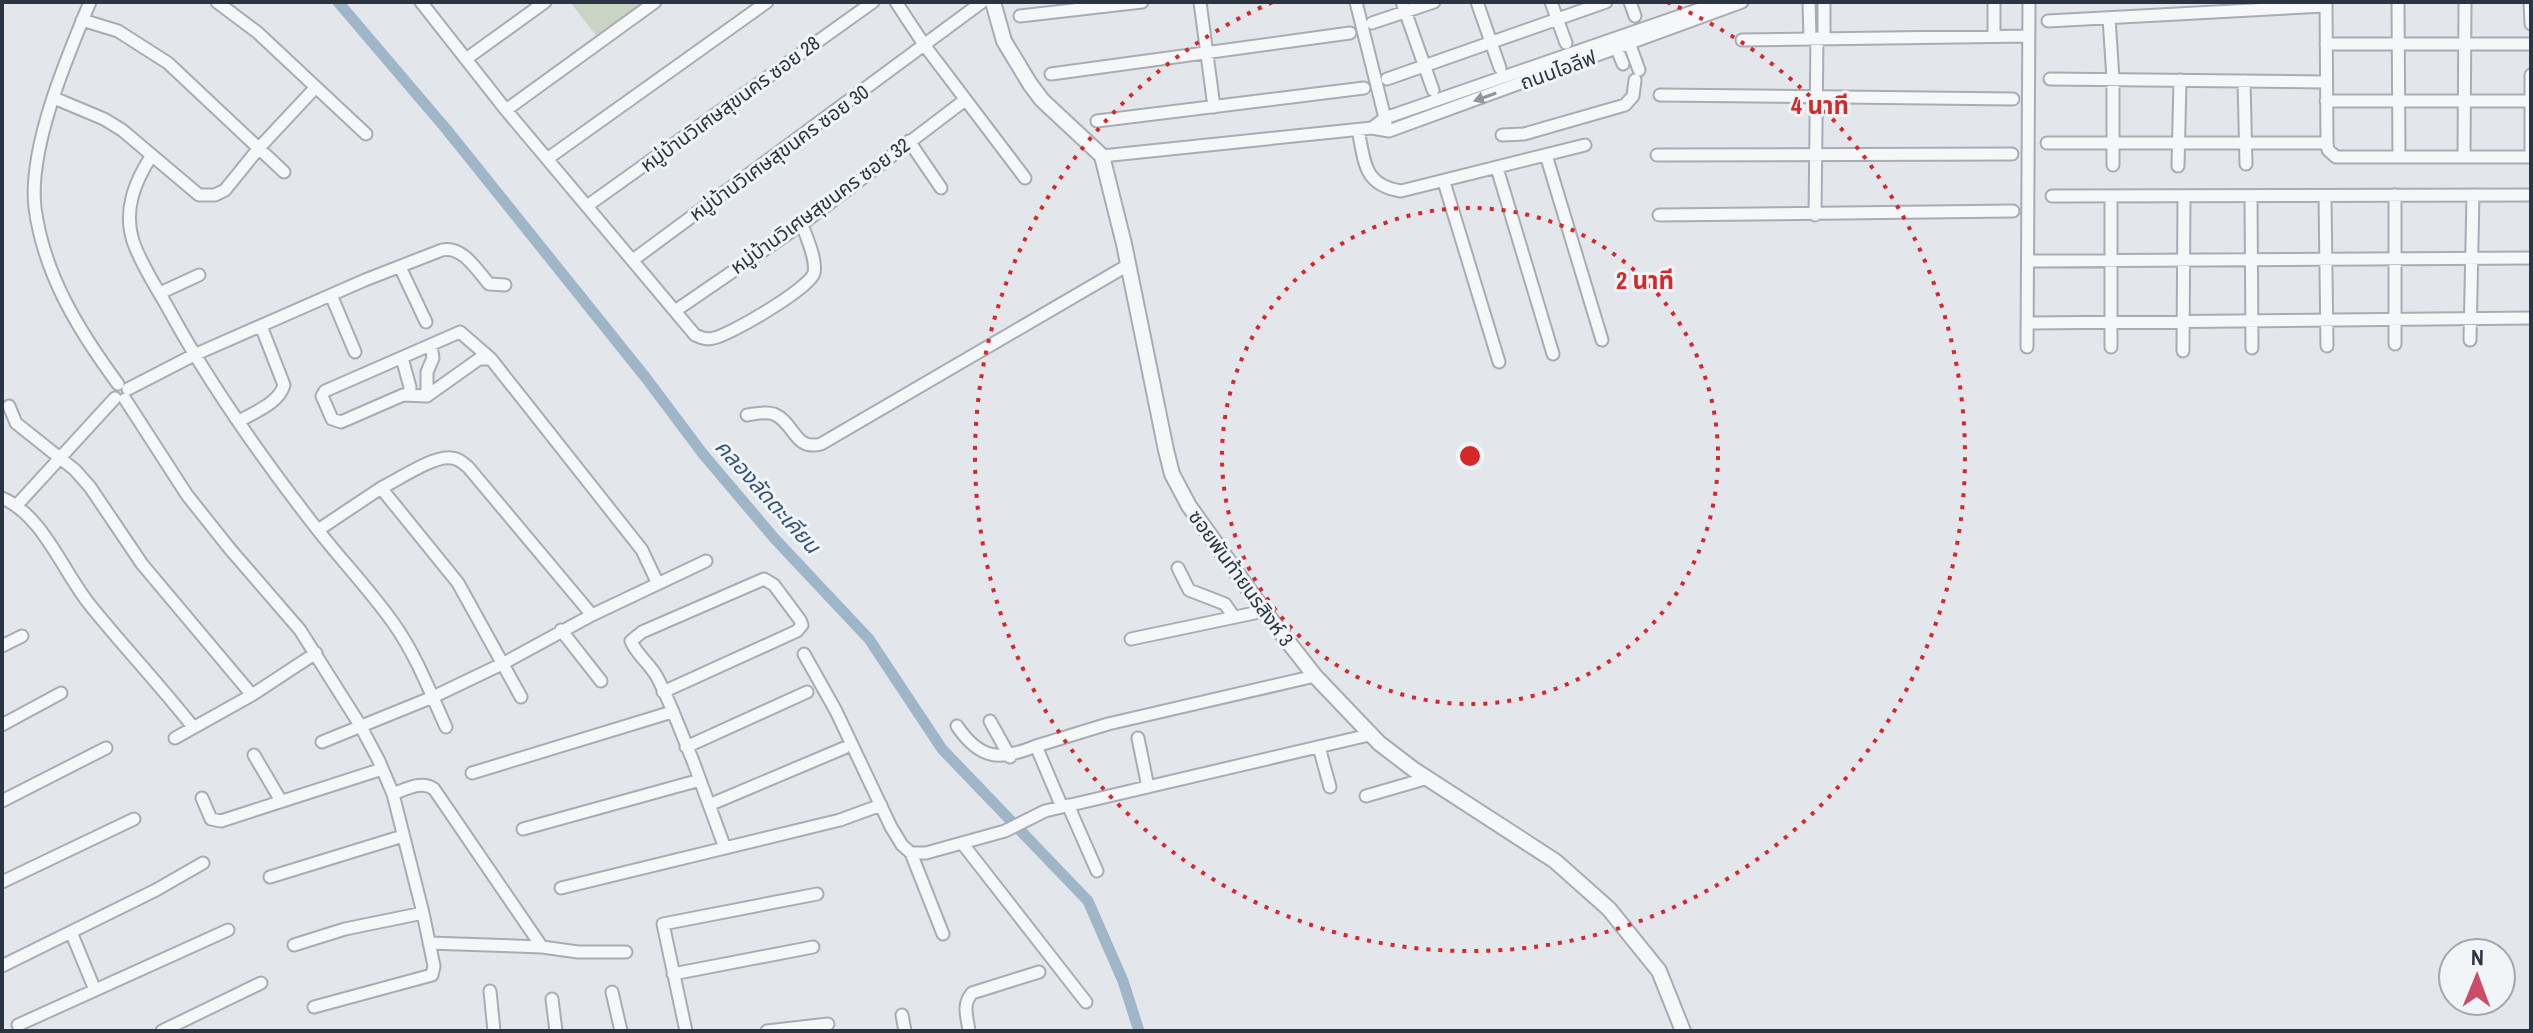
<svg xmlns="http://www.w3.org/2000/svg" width="2533" height="1033" font-family="'Archivo Narrow','Noto Sans Thai',sans-serif">
	<rect width="100%" height="100%" fill="#e3e6ea"/>
	<path fill="#c9d4c4" d="M 570,2 L 647,2 L 599,39 Z"/>
	<g fill="none" stroke-linecap="round" stroke-linejoin="round">
		<path stroke="#9fb6c9" stroke-width="11" d="M 338,2 L 447,130 L 646,378 L 703,454 L 775,539 L 869,639 L 942,749 L 1088,901 L 1123,981 L 1139,1031"/>
		<g stroke="#a8adb4" stroke-width="15">
			<path id="minor" d="M 90,2 C 67,57 28,148 35,208 C 44,275 79,331 118,384
				M 217,2 L 257,32 L 366,134
				M 421,2 L 506,110 L 695,335 C 702,338 707,340 714,338 C 730,335 810,288 814,273 C 817,259 806,237 802,224
				M 896,2 L 925,46 L 1025,178
				M 1200,2 L 1214,107
				M 1356,2 L 1386,122
				M 1402,2 L 1433,90
				M 1477,2 L 1500,68
				M 1551,2 L 1566,43
				M 1630,2 L 1635,16
				M 1809,2 L 1810,38
				M 1824,2 L 1824,38
				M 1994,2 L 1994,36
				M 2326,2 L 2327,143 L 2328,150 L 2336,157 L 2531,157
				M 2398,2 L 2399,157
				M 2530,2 L 2531,24
				M 1020,16 L 1142,2
				M 2109,18 L 2113,79 L 2113,165
				M 82,20 L 118,31 L 168,63 L 284,172
				M 2048,21 L 2325,6
				M 1372,23 L 1434,2
				M 1742,40 L 2029,36
				M 2326,44 L 2531,44
				M 1630,45 L 1639,70
				M 1617,49 L 1623,64
				M 466,59 L 545,2
				M 1051,74 L 1350,33
				M 1387,79 L 1606,2
				M 2050,79 L 2325,82
				M 2244,81 L 2246,164
				M 1660,95 L 2013,99
				M 54,98 L 104,119 L 122,130 L 199,195 L 215,195 L 225,190 L 259,148 L 316,87
				M 2326,101 L 2531,101
				M 506,110 L 655,2
				M 1097,121 L 1364,88
				M 1372,128 L 1385,118 L 1720,2
				M 1358,130 C 1365,162 1363,185 1401,191 L 1585,145
				M 1502,135 L 1524,134 L 1625,105 L 1633,96 L 1635,80
				M 909,141 L 941,188
				M 2047,143 L 2327,143
				M 152,155 C 135,181 123,210 133,241 C 142,268 160,292 173,317 C 214,391 265,462 317,529 C 342,561 370,590 394,624 C 416,655 430,692 446,727
				M 1546,155 L 1602,340
				M 1657,155 L 2012,154
				M 1102,156 L 1372,128 L 1389,131 L 1742,2
				M 2464,157 L 2465,2
				M 2531,157 L 2531,75
				M 547,159 L 767,2
				M 2178,166 L 2180,80
				M 1497,168 L 1553,354
				M 1444,182 L 1499,362
				M 2395,195 L 2395,344
				M 2052,196 L 2531,195
				M 2111,196 L 2111,347
				M 2251,196 L 2252,348
				M 2325,196 L 2327,346
				M 587,206 L 873,2
				M 1659,215 L 2013,211
				M 1815,215 L 1817,38
				M 633,260 L 982,2
				M 2029,261 L 2531,258
				M 400,267 L 426,322
				M 160,293 L 199,275
				M 331,295 L 355,352
				M 675,311 L 802,224 L 965,100
				M 2028,323 L 2531,318
				M 2470,340 L 2473,195
				M 2027,347 L 2029,2
				M 2183,351 L 2184,196
				M 402,358 L 410,387 L 409,395
				M 491,359 L 460,332 L 325,391 L 322,396 L 332,419 L 341,422 L 403,395 L 427,396 L 479,359 L 491,359 L 642,550 L 658,584
				M 128,389 L 194,355 L 365,280 L 442,250 C 463,246 476,269 489,284 L 505,285
				M 427,396 L 427,372 L 433,358 L 431,345
				M 125,399 L 187,495 L 230,549 L 300,630 L 360,725 L 379,761 L 393,794 L 423,913 L 434,966 L 432,975 L 314,1007
				M 9,406 L 16,423 L 75,470 L 90,487 L 142,564 L 252,695 L 316,653
				M 747,415 C 755,414 765,411 774,414 C 795,423 794,451 821,444 L 1128,265
				M 239,421 C 255,412 279,403 284,385 L 261,326
				M 381,488 C 398,480 434,455 451,458 C 458,458 463,463 468,467 L 592,615
				M 2,498 C 43,515 63,572 90,605 C 123,646 160,685 193,727
				M 16,506 L 115,398
				M 318,530 L 381,488 L 458,583 L 521,697
				M 1178,568 L 1189,590 L 1225,604 L 1234,617
				M 561,630 L 601,681
				M 1131,639 L 1264,611
				M 2,646 L 22,636
				M 804,654 L 836,711 L 891,827 L 902,845 L 911,853 L 926,853 L 1005,831 L 1045,811 L 1369,735
				M 663,692 L 797,631 L 802,625 L 800,620 L 774,585 L 764,579 L 642,632 L 631,641 C 636,654 650,664 657,677 C 671,703 681,733 693,761 L 725,848
				M 990,721 L 1010,757
				M 2,725 L 61,693
				M 957,726 C 980,760 1000,761 1036,746 L 1062,807
				M 175,738 L 252,695
				M 1138,738 L 1148,787
				M 322,742 L 433,697 L 504,663 L 592,615 L 706,561
				M 1036,746 L 1108,724 L 1315,676
				M 686,747 L 807,692
				M 1319,747 L 1330,787
				M 254,755 L 281,801
				M 472,773 L 672,712
				M 393,794 C 406,789 422,780 434,789 L 542,947
				M 1366,796 L 1428,778
				M 202,798 L 211,819 L 221,821 L 382,769
				M 2,801 L 106,748
				M 709,805 L 844,748
				M 1068,805 L 1097,871
				M 523,829 L 700,780
				M 962,843 L 1086,1002
				M 911,853 L 943,934
				M 270,877 L 403,836
				M 2,882 L 134,819
				M 561,888 L 840,820 L 881,805
				M 71,932 L 95,990
				M 429,943 L 542,947 L 578,952 L 626,952
				M 294,945 L 345,929 L 423,913
				M 2,966 L 156,890 L 203,863
				M 673,974 L 813,947
				M 490,991 L 494,1031
				M 612,992 L 621,1031
				M 552,999 L 556,1031
				M 902,1015 L 905,1031
				M 18,1025 L 228,930
				M 162,1031 L 261,983
				M 686,1031 L 663,924 L 817,894
				M 767,1031 L 828,1024
				M 969,1031 C 967,1016 962,1005 972,993 L 1039,972"/>
		</g>
		<g stroke="#a8adb4" stroke-width="18">
			<path id="tertiary" d="M 993,2 L 1004,41 L 1030,84 L 1042,100 L 1102,156 L 1124,244 L 1166,450 L 1172,474 L 1189,506 L 1264,611 L 1315,676 L 1379,743 L 1413,769 L 1555,861 L 1609,909 L 1659,971 L 1683,1031"/>
		</g>
		<use href="#minor" stroke="#f5f7f9" stroke-width="11"/>
		<use href="#tertiary" stroke="#f5f7f9" stroke-width="14"/>
	</g>
	<defs><path id="oneway-solid" d="M-6-.8H1V-3.2L6.5 0L1 3.2V.8H-6Z" transform="scale(2)"/></defs>
	<use fill="#90969e" href="#oneway-solid" transform="translate(1485 97) rotate(160)"/>
	<g fill="none" stroke="#d62828" stroke-width="4" stroke-dasharray="4 8">
		<circle cx="1470" cy="456" r="248"/>
		<path d="M1667 2A495 495 0 1 1 1273 2"/>
	</g>
	<g text-anchor="middle" stroke-width="6" stroke-linejoin="round" paint-order="stroke">
		<g font-size="20" fill="#2b3542" stroke="#f2f5f8">
			<text transform="translate(1558 70) rotate(-20)" y="7">ถนนไอลีฟ</text>
			<text transform="translate(730 104) rotate(-36)" y="7">หมู่บ้านวิเศษสุขนคร ซอย 28</text>
			<text transform="translate(779 153) rotate(-36)" y="7">หมู่บ้านวิเศษสุขนคร ซอย 30</text>
			<text transform="translate(820 206) rotate(-36)" y="7">หมู่บ้านวิเศษสุขนคร ซอย 32</text>
			<text transform="translate(1241 578) rotate(54)" y="7">ซอยพันท้ายนรสิงห์ 3</text>
		</g>
		<g font-size="22" font-style="italic" fill="#365675" stroke="#f2f5f8">
			<text transform="translate(768 496) rotate(48)" y="8">คลองลัดตะเคียน</text>
		</g>
	</g>
	<circle cx="1470" cy="456" r="12" fill="#d62828" stroke="#f2f5f8" stroke-width="4"/>
	<g font-size="24" text-anchor="middle" font-weight="bold" fill="#d62828" stroke="#f2f5f8" stroke-width="6" stroke-linejoin="round" paint-order="stroke">
		<text x="1820" y="114">4 นาที</text>
		<text x="1645" y="289">2 นาที</text>
	</g>
	<rect width="2533" height="1033" fill="none" stroke="#2b3542" stroke-width="8"/>
	<g transform="translate(2477 977) rotate(1)"><circle r="38" fill="#f2f5f8" stroke="#a2a8af" stroke-width="2"/>
	<path d="M0-6L14 30L0 20L-14 30Z" fill="#cb4c67"/>
	<text y="-12" font-size="22" font-weight="bold" text-anchor="middle" fill="#2b3542">N</text>
	</g>
</svg>
